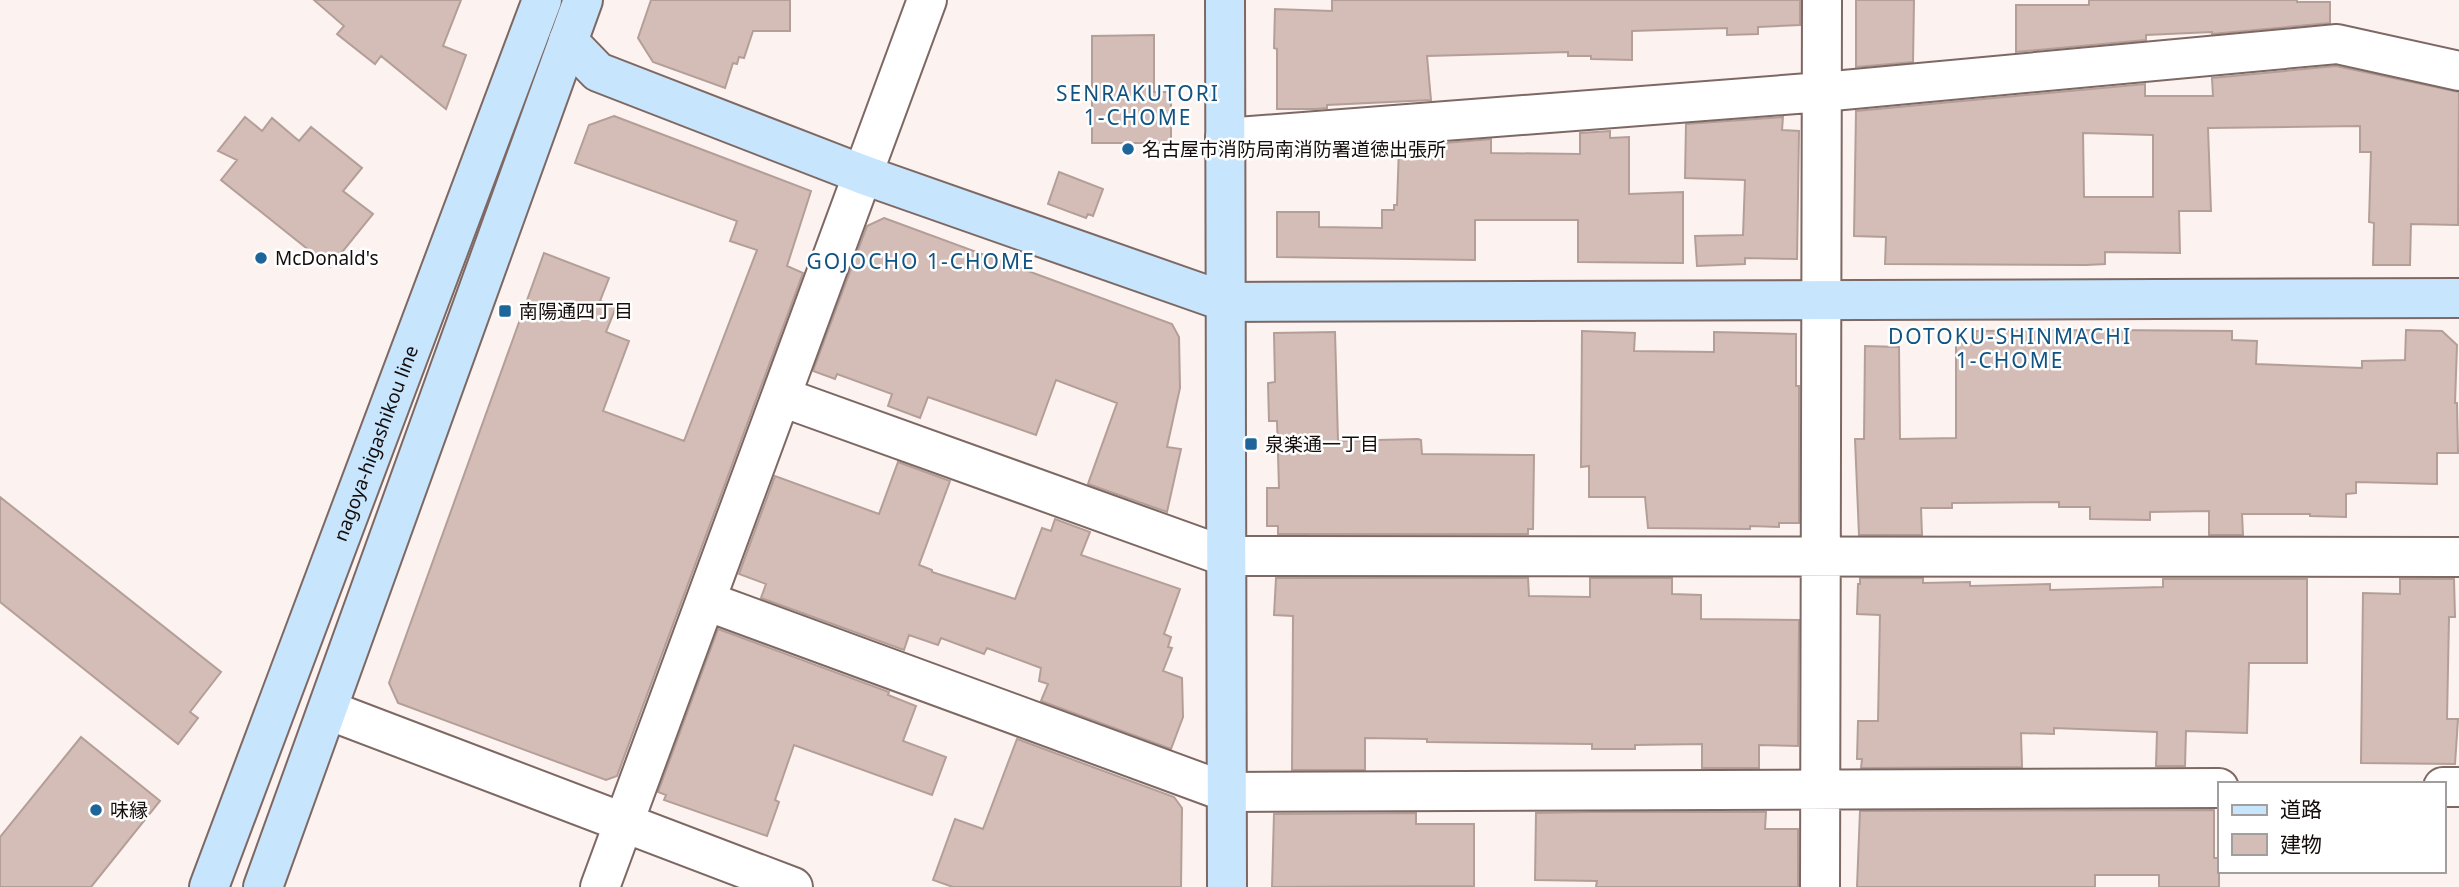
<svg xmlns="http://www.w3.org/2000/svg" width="2459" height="887" font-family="'Noto Sans','Noto Sans JP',sans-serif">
	<rect width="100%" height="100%" fill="#fcf2ef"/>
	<path fill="#d4bdb7" stroke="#b49e98" stroke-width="2" fill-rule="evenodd" d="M 314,0 L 461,0 L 443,46 L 466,55 L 446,109 L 381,56 L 375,64 L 337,34 L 344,26 Z
		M 651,0 L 790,0 L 790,31 L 753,31 L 744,58 L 739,57 L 737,64 L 733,63 L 725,88 L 653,62 L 638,38 Z
		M 1332,0 L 1800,0 L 1800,25 L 1758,27 L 1758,34 L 1727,35 L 1727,28 L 1632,31 L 1632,60 L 1591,59 L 1591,56 L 1568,56 L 1568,52 L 1427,56 L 1431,100 L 1327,105 L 1327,108 L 1316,109 L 1277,109 L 1277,49 L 1274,48 L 1275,9 L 1332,11 Z
		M 1856,0 L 1914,0 L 1913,62 L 1856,67 Z
		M 2089,0 L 2297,0 L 2297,2 L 2330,2 L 2330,23 L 2212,34 L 2212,32 L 2146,35 L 2146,40 L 2016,52 L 2016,5 L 2089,5 Z
		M 1154,35 L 1154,92 L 1171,92 L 1171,143 L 1092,143 L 1092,36 Z
		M 2336,66 L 2459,92 L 2458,225 L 2411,224 L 2410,265 L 2373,265 L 2374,223 L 2369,222 L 2371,152 L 2360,152 L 2360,126 L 2208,128 L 2211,211 L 2179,211 L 2180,253 L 2105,252 L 2105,264 L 2086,265 L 1885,264 L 1886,237 L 1854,236 L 1856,111 L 2145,84 L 2145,96 L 2213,96 L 2212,78 ZM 2083,133 L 2153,135 L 2153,197 L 2084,197 Z
		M 614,116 L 811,191 L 787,266 L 803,273 L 617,776 L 606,780 L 398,703 L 389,683 L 544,253 L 609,278 L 600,301 L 616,307 L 606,332 L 629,341 L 603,411 L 684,441 L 757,250 L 730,241 L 737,221 L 575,163 L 589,125 Z
		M 245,117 L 262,131 L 272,118 L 299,141 L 311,127 L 362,168 L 343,191 L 373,214 L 330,267 L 221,180 L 237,160 L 218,151 Z
		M 1783,117 L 1782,130 L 1799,131 L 1797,259 L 1745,258 L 1745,264 L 1697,266 L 1695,236 L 1743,235 L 1745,180 L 1685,178 L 1686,124 Z
		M 1610,131 L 1610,138 L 1629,137 L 1629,194 L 1683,192 L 1683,263 L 1578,262 L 1578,220 L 1475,220 L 1475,260 L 1277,257 L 1277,212 L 1319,212 L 1319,227 L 1382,228 L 1382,210 L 1394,210 L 1394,205 L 1397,205 L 1399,147 L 1491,139 L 1491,153 L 1580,154 L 1580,133 Z
		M 1059,172 L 1103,189 L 1093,216 L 1088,214 L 1086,218 L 1048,204 Z
		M 884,218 L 1172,324 L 1179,337 L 1180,388 L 1167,447 L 1181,449 L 1167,512 L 1088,484 L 1117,403 L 1056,380 L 1036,435 L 928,397 L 920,418 L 888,406 L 892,394 L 837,374 L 835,379 L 813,371 L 867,226 Z
		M 2107,330 L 2232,331 L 2232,340 L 2257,341 L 2256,364 L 2362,368 L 2362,361 L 2405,360 L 2406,330 L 2442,331 L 2457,345 L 2455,403 L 2457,403 L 2458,453 L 2437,453 L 2437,484 L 2356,482 L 2356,493 L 2346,494 L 2346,517 L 2310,516 L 2310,514 L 2242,514 L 2243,535 L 2209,535 L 2209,511 L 2150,512 L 2150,520 L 2090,519 L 2090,507 L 2059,507 L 2059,502 L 1952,503 L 1952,508 L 1921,508 L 1922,535 L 1859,535 L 1855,439 L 1864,439 L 1865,346 L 1899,347 L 1900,439 L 1956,438 L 1956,343 L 1976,344 L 1976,331 Z
		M 1582,331 L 1635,333 L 1634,351 L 1714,352 L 1714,332 L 1796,334 L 1796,386 L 1799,386 L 1799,523 L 1779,523 L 1779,527 L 1750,526 L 1750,529 L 1648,528 L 1645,497 L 1589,497 L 1589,466 L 1581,467 Z
		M 1335,332 L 1338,441 L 1418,439 L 1421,440 L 1422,454 L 1534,455 L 1533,529 L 1528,529 L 1528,534 L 1278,534 L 1278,526 L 1267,526 L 1267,488 L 1279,488 L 1277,421 L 1269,421 L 1268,383 L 1275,382 L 1274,333 Z
		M 898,462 L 950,481 L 919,565 L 932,570 L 932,572 L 1015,599 L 1042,528 L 1051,531 L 1055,519 L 1090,532 L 1081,555 L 1180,589 L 1164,634 L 1171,637 L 1168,647 L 1172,648 L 1163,671 L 1182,678 L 1183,717 L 1171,749 L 1041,701 L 1048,684 L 1039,681 L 1041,668 L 987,648 L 984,654 L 941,638 L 938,645 L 909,635 L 904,650 L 761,598 L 766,584 L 739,574 L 775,476 L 879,514 Z
		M 0,497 L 221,672 L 190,712 L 198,718 L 178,744 L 0,602 Z
		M 1276,578 L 1528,578 L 1529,596 L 1590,597 L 1590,578 L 1672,578 L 1672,594 L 1701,595 L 1701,619 L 1799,620 L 1798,746 L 1759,745 L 1759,768 L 1702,768 L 1702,744 L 1635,745 L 1635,749 L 1592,749 L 1592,744 L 1427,742 L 1427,739 L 1365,738 L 1365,770 L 1292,770 L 1293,616 L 1274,615 Z
		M 1860,578 L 1923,578 L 1923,583 L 1970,582 L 1970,586 L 2050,584 L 2050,590 L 2163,587 L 2163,579 L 2307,579 L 2307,663 L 2249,663 L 2247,733 L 2186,731 L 2185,766 L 2156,766 L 2157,732 L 2054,728 L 2054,734 L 2021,733 L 2022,767 L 1861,768 L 1862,759 L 1857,759 L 1858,721 L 1878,721 L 1880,615 L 1857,614 L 1858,584 L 1860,584 Z
		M 2400,579 L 2454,579 L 2455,617 L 2449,617 L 2447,719 L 2458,719 L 2455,764 L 2361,763 L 2363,593 L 2400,594 Z
		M 718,629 L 889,692 L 888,695 L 916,706 L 903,741 L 946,757 L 932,795 L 794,745 L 775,800 L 779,802 L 767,836 L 664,800 L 666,795 L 658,792 Z
		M 81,737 L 160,801 L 91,887 L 0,887 L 0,837 Z
		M 1017,739 L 1174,797 L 1182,808 L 1181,887 L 953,887 L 933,880 L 955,819 L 983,829 Z
		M 2214,810 L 2214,858 L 2219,858 L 2219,887 L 2159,887 L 2159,875 L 2095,875 L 2095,887 L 1857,887 L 1860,811 Z
		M 1592,812 L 1766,812 L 1765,829 L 1798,829 L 1798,887 L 1596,887 L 1597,881 L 1535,880 L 1536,813 Z
		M 1416,813 L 1416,824 L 1474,824 L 1474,886 L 1272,887 L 1274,814 Z"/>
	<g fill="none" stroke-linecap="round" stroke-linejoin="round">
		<g stroke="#7e6863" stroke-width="42">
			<path id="street" d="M 1225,138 L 1822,92 L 2337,44 L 2459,71
				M 782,397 L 1224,556 L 2459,557
				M 706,601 L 1226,792 L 2219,788
				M 328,710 L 793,887
				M 2443,787 L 2459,787
				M 600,887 L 927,0
				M 1820,887 L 1822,0"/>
		</g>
		<g stroke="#7e6863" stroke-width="42">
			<g id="secondary">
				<path d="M 1225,0 L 1227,887"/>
				<path d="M 568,41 L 598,72 L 864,175 L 1226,302 L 2459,298"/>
				<path id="s1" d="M 209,887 L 542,0"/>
				<path d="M 263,887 L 583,0"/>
			</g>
		</g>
		<use href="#street" stroke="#fff" stroke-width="38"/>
		<use href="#secondary" stroke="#c7e6fe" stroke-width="38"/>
	</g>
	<g fill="#1e6599" stroke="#fff" stroke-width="2.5">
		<circle cx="1128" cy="149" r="7"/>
		<circle cx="261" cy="258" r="7"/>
		<rect x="498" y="304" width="14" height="14" rx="3.5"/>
		<rect x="1244" y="437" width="14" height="14" rx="3.5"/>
		<circle cx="96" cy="810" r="7"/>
	</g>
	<g text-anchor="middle" stroke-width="5" stroke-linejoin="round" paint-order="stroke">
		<g font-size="19" fill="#150d0b" stroke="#fff" text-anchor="start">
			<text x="1142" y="156">名古屋市消防局南消防署道徳出張所</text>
			<text x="275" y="265">McDonald's</text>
			<text x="519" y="318">南陽通四丁目</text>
			<text x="1265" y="451">泉楽通一丁目</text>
			<text x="110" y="817">味縁</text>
		</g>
		<g font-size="19" fill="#150d0b" stroke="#fff">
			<text dy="7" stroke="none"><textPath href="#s1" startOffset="474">nagoya-higashikou line</textPath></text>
		</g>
		<g font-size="21" letter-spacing="2" fill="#105382" stroke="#fff">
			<text x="1138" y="101">SENRAKUTORI<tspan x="1138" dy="24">1-CHOME</tspan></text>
			<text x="921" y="269">GOJOCHO 1-CHOME</text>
			<text x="2010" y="344">DOTOKU-SHINMACHI<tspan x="2010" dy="24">1-CHOME</tspan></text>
		</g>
	</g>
	<rect x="2218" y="782" width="228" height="91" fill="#ffffff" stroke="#a19e9d" stroke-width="2"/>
	<rect x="2232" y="805" width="35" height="10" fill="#c7e6fe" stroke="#a19e9d" stroke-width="2"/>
	<text x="2280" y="817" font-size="21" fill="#150d0b">道路</text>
	<rect x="2232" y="834" width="35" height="21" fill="#d4bdb7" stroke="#a19e9d" stroke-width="2"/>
	<text x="2280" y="852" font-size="21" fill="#150d0b">建物</text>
</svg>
